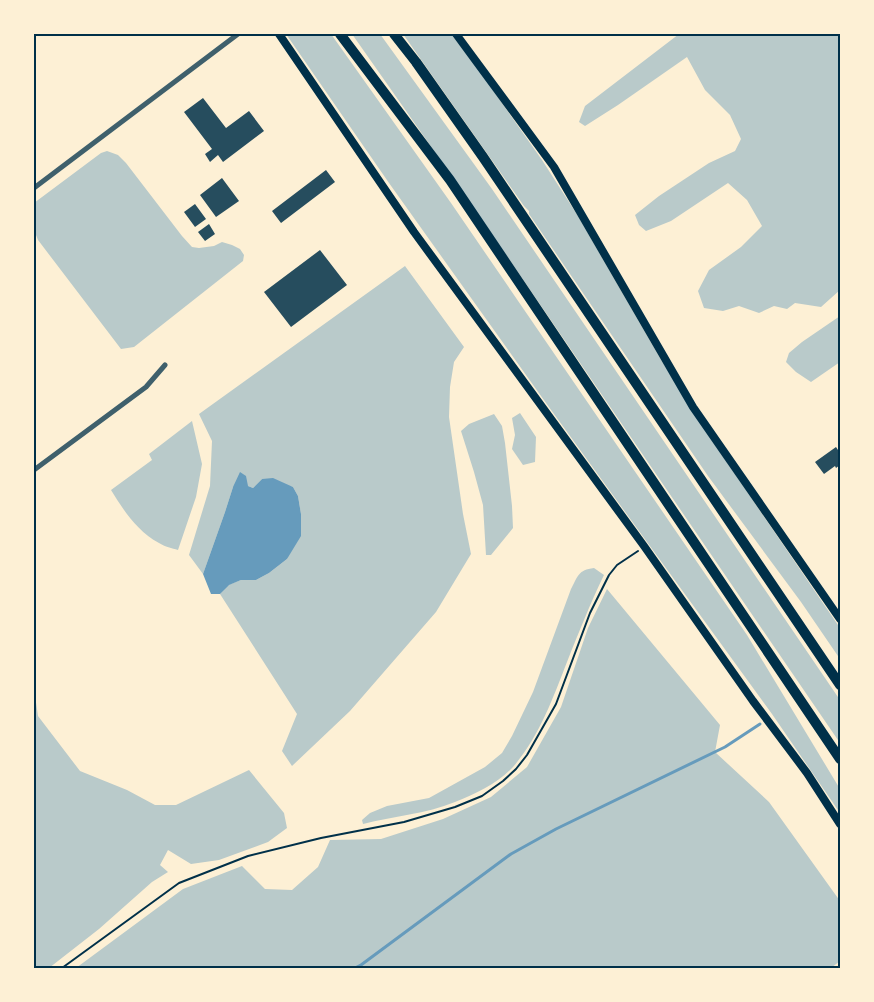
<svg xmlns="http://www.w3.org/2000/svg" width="874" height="1002" font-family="Quicksand,sans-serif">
	<rect width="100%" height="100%" fill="#fdf0d5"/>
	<path fill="#b9caca" d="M 286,34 L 331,34 L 451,203 L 747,635 L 840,789 L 840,813 L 772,714 L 546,403 L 389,183 Z
		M 352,34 L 380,34 L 492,189 L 840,700 L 840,743 L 470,202 Z
		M 403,34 L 451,34 L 478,69 L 542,160 L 578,216 L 660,358 L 698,420 L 840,628 L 840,659 L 801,602 L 708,476 L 529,214 L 529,211 L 524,206 Z
		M 679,34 L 840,34 L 840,290 L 821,307 L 795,303 L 787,309 L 774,306 L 759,313 L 739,306 L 723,311 L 704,308 L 698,291 L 709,270 L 741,247 L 762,226 L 747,200 L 728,183 L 671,221 L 646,231 L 639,225 L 635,215 L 659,196 L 709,163 L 735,151 L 741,139 L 730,115 L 705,90 L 687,57 L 618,105 L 585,126 L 579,122 L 585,106 Z
		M 107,151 L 118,155 L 126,163 L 182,236 L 192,247 L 199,248 L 214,246 L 222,242 L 232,245 L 240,249 L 244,255 L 243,261 L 134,347 L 121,349 L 38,240 L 34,230 L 34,203 L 101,153 Z
		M 405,266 L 464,347 L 454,362 L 450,387 L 449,417 L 463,514 L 471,554 L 436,612 L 350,711 L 292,766 L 282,751 L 297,714 L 220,594 L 228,585 L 241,580 L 256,580 L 269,573 L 287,559 L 301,514 L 298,496 L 293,487 L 262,479 L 253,488 L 248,486 L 233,487 L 225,512 L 203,574 L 189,555 L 210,486 L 212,441 L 199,414 Z
		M 840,316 L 840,362 L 811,382 L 796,372 L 786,362 L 789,353 L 802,342 Z
		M 520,413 L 536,437 L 535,462 L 523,465 L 512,449 L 515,435 L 512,418 Z
		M 494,414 L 502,426 L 505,443 L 512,506 L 513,528 L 491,555 L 486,555 L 483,505 L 474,472 L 461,431 L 469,424 Z
		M 192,421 L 202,464 L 196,497 L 178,550 C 172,548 165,547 159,543 C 137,531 124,511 111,490 L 152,460 L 149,454 Z
		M 594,568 L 604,575 C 590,604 579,632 567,662 C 553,698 539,737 513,767 C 498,783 476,794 455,802 C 426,814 393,816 363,824 L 362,820 L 370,813 L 387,806 L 429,798 L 485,767 L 502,753 L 512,736 L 533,692 L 571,589 C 578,576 578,570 594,568 Z
		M 607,589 L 720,725 L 715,752 L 769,802 L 840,901 L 840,961 L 831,968 L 76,968 L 183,889 L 242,866 L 265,889 L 292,890 L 318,867 L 330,840 L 381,839 L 443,819 L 491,797 L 527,767 L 561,707 L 588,628 Z
		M 34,689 L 38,716 L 80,771 L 127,790 L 155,805 L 176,805 L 249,770 L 284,813 L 287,828 L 268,842 L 219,860 L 191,864 L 168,850 L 160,865 L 168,872 L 152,882 L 99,929 L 49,968 L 34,968 Z"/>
	<path fill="#669bbc" d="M 240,472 L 246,476 L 248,486 L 253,488 L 262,479 L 273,478 L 293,487 L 298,496 L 301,514 L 301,536 L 287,559 L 269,573 L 256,580 L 241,580 L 229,585 L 220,594 L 211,594 L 203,574 L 225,512 L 233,487 Z"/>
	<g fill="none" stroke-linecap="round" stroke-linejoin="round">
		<path stroke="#669bbc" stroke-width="3" d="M 355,968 L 361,965 L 511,854 L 556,829 L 725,747 L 760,724"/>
	</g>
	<path fill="#264d5e" d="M 203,98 L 226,128 L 249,111 L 264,131 L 223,162 L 218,155 L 210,162 L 205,154 L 212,149 L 184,112 Z
		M 326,170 L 335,182 L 281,223 L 272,211 Z
		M 222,178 L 239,201 L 216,217 L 200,195 Z
		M 195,204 L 206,219 L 195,227 L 184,212 Z
		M 209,224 L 215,234 L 205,241 L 198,232 Z
		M 320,250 L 347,285 L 291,327 L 264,292 Z
		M 836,447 L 840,453 L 840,465 L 836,468 L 835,466 L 824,474 L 815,462 Z"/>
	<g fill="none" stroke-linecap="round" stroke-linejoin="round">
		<path stroke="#003049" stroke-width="2" d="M 62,968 L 179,883 L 248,856 L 321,838 L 404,822 L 455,807 L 482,796 L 503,781 L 516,769 L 527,755 L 556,704 L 590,613 L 609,575 L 617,565 L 638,551"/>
		<path stroke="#3f606c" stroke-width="5" d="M 34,188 L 238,34
			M 34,470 L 146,387 L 165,365"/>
		<path stroke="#003049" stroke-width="8" d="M 279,34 L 414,232 L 644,546 L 753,701 L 807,773 L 840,824
			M 456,34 L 554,167 L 693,407 L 840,619"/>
		<path stroke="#003049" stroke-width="10" d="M 340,34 L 450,180 L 840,759
			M 394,34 L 416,62 L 483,157 L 840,685"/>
	</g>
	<rect width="874" height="1002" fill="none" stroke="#fdf0d5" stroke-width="70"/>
	<rect x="35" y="35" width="804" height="932" fill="none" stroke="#003049" stroke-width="2"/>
</svg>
